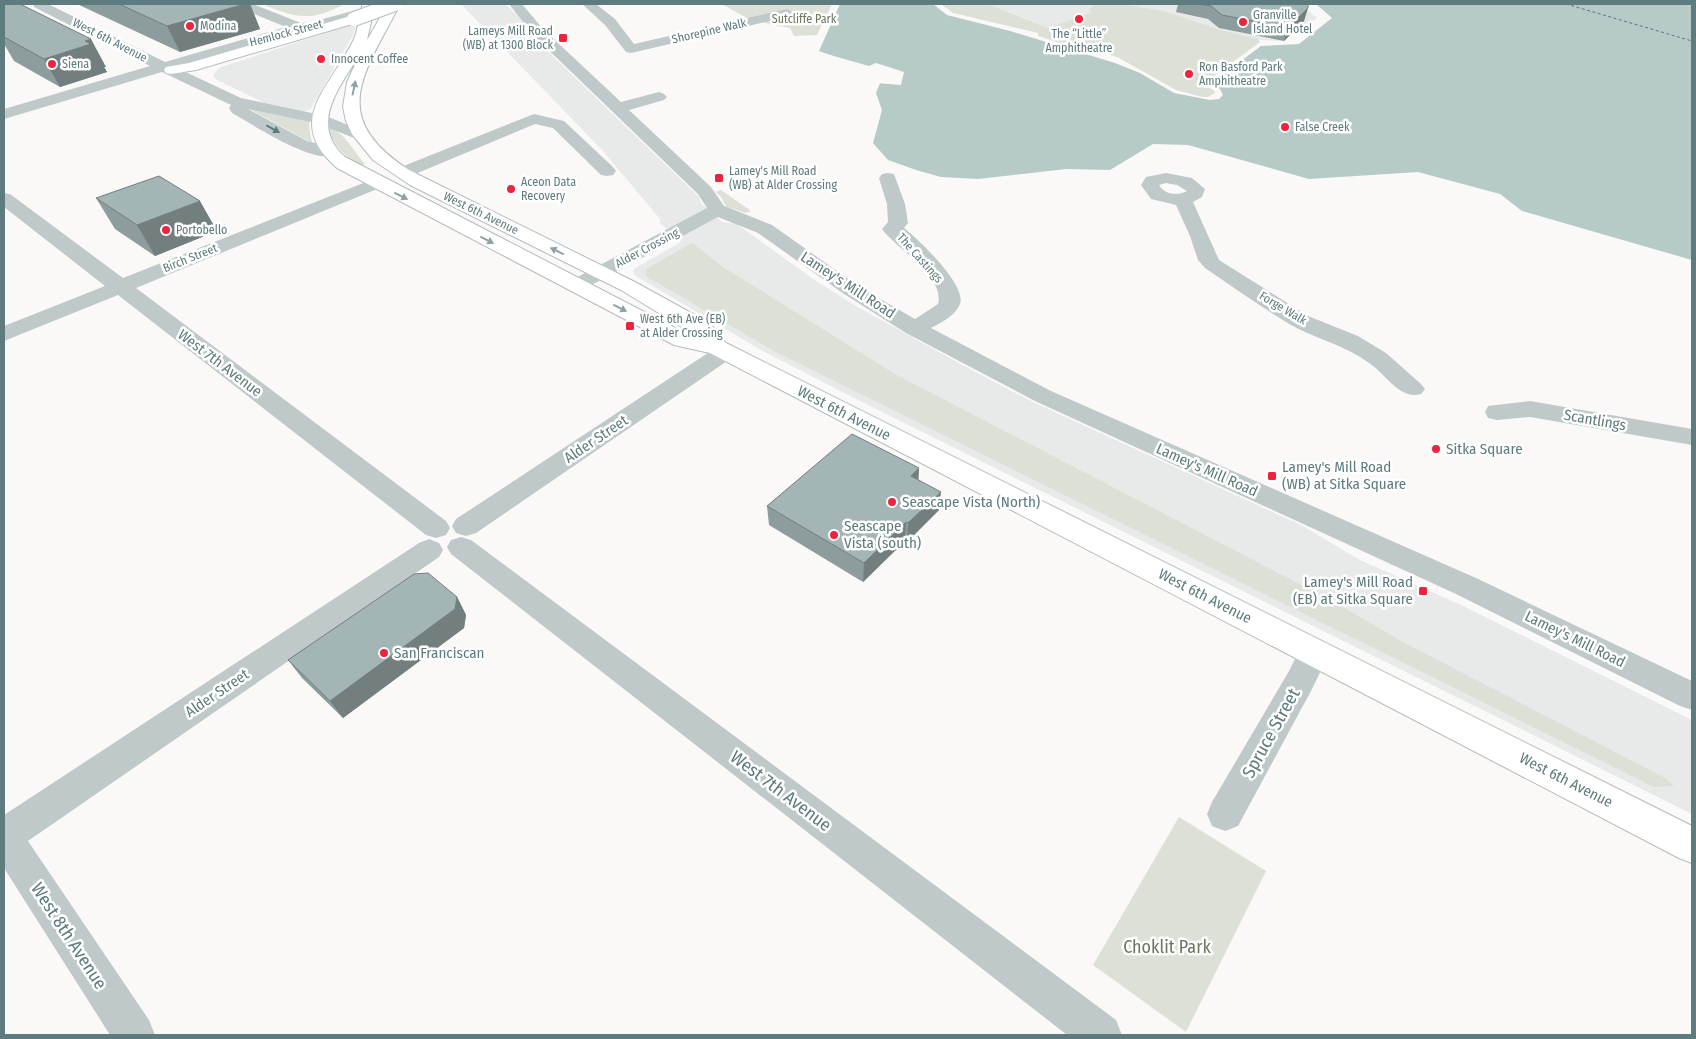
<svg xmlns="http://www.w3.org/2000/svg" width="1696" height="1039" font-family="'Fira Sans Condensed',sans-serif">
	<rect width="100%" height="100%" fill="#faf9f8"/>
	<path fill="#e8e9e9" d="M 461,4 L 505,4 L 518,16 L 533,37 L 699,197 L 701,203 L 722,222 L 737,224 L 813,279 L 856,306 L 966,367 L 1035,403 L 1301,525 L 1360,560 L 1459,604 L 1692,720 L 1692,814 L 844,393 L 761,350 L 634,275 L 633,271 L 635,268 L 681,242 L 660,223 L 660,219 L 603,151 Z
		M 988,4 L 1301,4 L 1317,18 L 1283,41 L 1261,40 L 1215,30 L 1051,29 Z
		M 357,23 L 353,35 L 310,110 L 303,111 L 265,103 L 217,80 L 213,76 L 215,72 L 221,67 Z"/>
	<path fill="#dce0d6" d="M 262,4 L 344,4 C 311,23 294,17 262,4 Z
		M 722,4 L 832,4 L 817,35 L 794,36 L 790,28 L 750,20 Z
		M 941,4 L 988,4 L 1048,28 L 1091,13 L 1090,9 L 1095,4 L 1119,4 L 1164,11 L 1220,30 L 1258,39 L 1260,42 L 1202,85 L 1214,90 L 1215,93 L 1208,97 L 1202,97 L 1176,90 L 1119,58 L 1079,43 L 1063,44 L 1038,36 L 1038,33 L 953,13 Z
		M 246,107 L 309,121 L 310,133 L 312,142 L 310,142 Z
		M 329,128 C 343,130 355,153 365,164 L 359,166 C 345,155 333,146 329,128 Z
		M 721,190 L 751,211 L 746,213 L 726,207 L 722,198 L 716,192 Z
		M 692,243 L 723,267 L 893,373 L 1336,603 L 1401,641 L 1665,778 L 1674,786 L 1654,787 L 774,351 L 646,276 L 646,269 Z
		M 1179,817 L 1266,871 L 1186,1032 L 1093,965 Z"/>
	<path fill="#b6cac8" d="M 840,4 L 933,4 L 947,15 L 1010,31 L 1115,63 L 1140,73 L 1174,93 L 1210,100 L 1219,99 L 1223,95 L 1220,89 L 1209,85 L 1261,46 L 1299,44 L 1332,18 L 1316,4 L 1692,4 L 1692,260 L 1522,211 L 1500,194 L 1418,172 L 1309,179 L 1188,145 L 1153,144 L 1110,170 L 1066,169 L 978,179 L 941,177 L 916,170 L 888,160 L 873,143 L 882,110 L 876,93 L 882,78 L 872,70 L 819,51 Z"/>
	<path fill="#faf9f8" d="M 816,51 L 869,66 L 876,63 L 904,72 L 901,85 L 876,83 L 879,78 L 871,73 L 821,58 Z"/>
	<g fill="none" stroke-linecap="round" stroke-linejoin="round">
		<path stroke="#597674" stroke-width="1" stroke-dasharray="3 2.5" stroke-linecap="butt" d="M 1566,4 L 1692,41"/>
		<g stroke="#b2bcbd" stroke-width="2">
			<path id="major" d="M 363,4 L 375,4 L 367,40 L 388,4 L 400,4 C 365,73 326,116 409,170 L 635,282 L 711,324 L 726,343 L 1692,826 L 1692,863 L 1679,858 L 710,353 L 674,345 L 337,168 C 283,121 330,88 353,41 C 359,29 358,16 363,4 ZM 360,54 L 347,82 L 343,107 L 346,121 L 352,134 L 373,160 L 410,185 L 621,290 L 698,337 L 689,335 L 345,157 C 308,124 340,87 360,54 Z"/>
		</g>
		<g stroke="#b4bcbd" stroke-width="2">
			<path id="highway" d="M 354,15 L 361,19 L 359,22 L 196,70 L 171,74 L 166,73 L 164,70 L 166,67 L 189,63 Z"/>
		</g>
		<path fill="#c0c9ca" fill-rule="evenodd" d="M 33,4 L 48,4 L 165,62 L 286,27 L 237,7 L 236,4 L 253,4 L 301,23 L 312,22 L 378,4 L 389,4 L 390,6 L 389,9 L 318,29 L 300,31 L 177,68 L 241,98 L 326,116 L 365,132 L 367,135 L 365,138 L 359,140 L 316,123 L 248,109 L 307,141 L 336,148 L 338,152 L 336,156 C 309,162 257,127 232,113 L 229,108 L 231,105 L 162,72 L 4,119 L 4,109 L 150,66 L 34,7 Z
			M 509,4 L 522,4 L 543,29 L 621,102 L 659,92 L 664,94 L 667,97 L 664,100 L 629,110 L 711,187 L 724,206 L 772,225 L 858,286 L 915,319 L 938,304 C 945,275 896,249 882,229 L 888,222 L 887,204 L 879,178 L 882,174 L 888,173 L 894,174 L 905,204 L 908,223 L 904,228 C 918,239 967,285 960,304 C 955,316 942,322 931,328 L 1051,391 L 1476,578 L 1692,681 L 1692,710 L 1680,706 L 1456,594 L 1035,401 L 906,333 L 844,294 L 758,233 L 718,217 L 584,289 L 577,291 L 570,289 L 567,285 L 570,281 L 707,208 L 698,194 L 533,35 Z
			M 582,4 L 596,4 L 615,19 L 634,44 L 787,9 L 794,13 L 787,17 L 631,53 L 626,52 L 605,25 Z
			M 534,114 L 564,121 L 613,167 L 616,171 L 613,175 L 607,176 L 601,175 L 553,128 L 535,124 L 408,177 L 402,178 L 396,177 L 393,173 L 396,169 Z
			M 1166,173 L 1192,178 L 1205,189 L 1202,197 L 1193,202 L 1219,260 L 1308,316 L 1358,336 L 1386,353 L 1421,384 L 1425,389 L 1421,394 C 1399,400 1386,374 1369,363 C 1345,345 1316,339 1291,325 C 1261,307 1233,287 1205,268 L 1198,260 L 1190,236 L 1176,205 L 1151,199 L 1141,185 L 1146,177 ZM 1166,183 L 1177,185 L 1187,191 C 1177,196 1165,195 1159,185 Z
			M 376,178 L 382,179 L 385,183 L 382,187 L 136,288 L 446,521 L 450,528 L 446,535 L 436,538 L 426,535 L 118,295 L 4,341 L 4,326 L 105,286 L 4,207 L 4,193 L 10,194 L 123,278 Z
			M 725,345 L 733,347 L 736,352 L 733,357 L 476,533 L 466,536 L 456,533 L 452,526 L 456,519 L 717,347 Z
			M 1530,401 L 1692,429 L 1692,445 L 1530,417 L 1497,420 L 1488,418 L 1485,412 L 1488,406 Z
			M 461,537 L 471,540 L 1116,1020 L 1122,1035 L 1067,1035 L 451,554 L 447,547 L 451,540 Z
			M 429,539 L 439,543 L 443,550 L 439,557 L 28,841 L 149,1020 L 155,1035 L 110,1035 L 4,868 L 4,815 L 419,543 Z
			M 1314,639 L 1325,643 L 1330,652 L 1311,691 L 1238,826 L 1225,831 L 1212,826 L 1207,814 L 1212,802 L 1289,671 L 1303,643 Z"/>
		<use href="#major" fill="#fff" fill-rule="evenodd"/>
		<use href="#highway" fill="#fff" fill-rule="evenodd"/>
		<g stroke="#b4bcbd" stroke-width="16" stroke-linecap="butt">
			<path id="highway-bridge" d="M 354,19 L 395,4"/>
		</g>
		<use href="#highway-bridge" stroke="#fff" stroke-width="14"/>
	</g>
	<path fill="#8d9c9d" d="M 4,4 L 106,67 L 104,67 L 107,72 L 60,87 L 14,61 L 4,44 Z
		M 77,4 L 250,4 L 260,29 L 180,52 Z
		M 1178,4 L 1308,4 L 1304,21 L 1284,41 L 1219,28 L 1208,19 L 1176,12 Z
		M 96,198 L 217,231 L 155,256 L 115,229 Z
		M 919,468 L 918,480 L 939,510 L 907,542 L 905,541 L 863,582 L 769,525 L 767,506 Z
		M 457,597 L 466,615 L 464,628 L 343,718 L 302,678 L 288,660 Z"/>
	<path fill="#737f7f" d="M 245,4 L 250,4 L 260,29 L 180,52 L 167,26 Z
		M 1308,8 L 1304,21 L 1284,41 L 1288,28 Z
		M 91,39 L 106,67 L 104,67 L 107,72 L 60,87 L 44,59 L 85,41 Z
		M 200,201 L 217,231 L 155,256 L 137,225 Z
		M 919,468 L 918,487 L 911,476 Z
		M 941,492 L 939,510 L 907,542 L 908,523 Z
		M 906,522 L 905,541 L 863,582 L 864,563 Z
		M 457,597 L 466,615 L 464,628 L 343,718 L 330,701 Z"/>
	<path fill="#a4b5b6" stroke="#737f7f" d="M 4,4 L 20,4 L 91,39 L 85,41 L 91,44 L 44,59 L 4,37 L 4,32 L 5,32 L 4,31 Z
		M 119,4 L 245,4 L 167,26 Z
		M 1199,4 L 1308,4 L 1308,8 L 1288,28 L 1222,15 L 1211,6 Z
		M 159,176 L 200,201 L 137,225 L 96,198 Z
		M 852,434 L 919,468 L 911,476 L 941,492 L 908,523 L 906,522 L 864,563 L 767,506 Z
		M 428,573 L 457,597 L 455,609 L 330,701 L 288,660 L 414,574 Z"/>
	<defs><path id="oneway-solid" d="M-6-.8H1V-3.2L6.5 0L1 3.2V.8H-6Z" transform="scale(1.25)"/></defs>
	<g fill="#8ea3a5">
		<use href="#oneway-solid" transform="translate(354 88) rotate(-78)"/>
		<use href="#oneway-solid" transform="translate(401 196) rotate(27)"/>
		<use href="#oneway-solid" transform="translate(487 240) rotate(27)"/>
		<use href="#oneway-solid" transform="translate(557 251) rotate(-154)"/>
		<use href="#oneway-solid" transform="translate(620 308) rotate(27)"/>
	</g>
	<use fill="#5e7b7e" href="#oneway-solid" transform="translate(273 129) rotate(29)"/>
	<g fill="#ee233d" stroke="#fff" stroke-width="2">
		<circle cx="1079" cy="19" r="5"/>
		<circle cx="1243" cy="22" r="5"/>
		<circle cx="190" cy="26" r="5"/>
		<rect x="558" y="33" width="10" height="10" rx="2.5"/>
		<circle cx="321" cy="59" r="5"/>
		<circle cx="52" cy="64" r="5"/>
		<circle cx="1189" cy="74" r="5"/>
		<circle cx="1285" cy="127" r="5"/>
		<rect x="714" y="173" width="10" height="10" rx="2.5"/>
		<circle cx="511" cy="189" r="5"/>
		<circle cx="166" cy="230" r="5"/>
		<rect x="625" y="321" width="10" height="10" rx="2.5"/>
		<circle cx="1436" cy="449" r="5"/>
		<rect x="1267" y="471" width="10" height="10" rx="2.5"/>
		<circle cx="892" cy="502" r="5"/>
		<circle cx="834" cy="535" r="5"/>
		<rect x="1418" y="586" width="10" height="10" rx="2.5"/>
		<circle cx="384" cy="653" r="5"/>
	</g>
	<g text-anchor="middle" stroke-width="5" stroke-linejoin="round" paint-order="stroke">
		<g font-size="12" fill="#5e7b7e" stroke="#fff" text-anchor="start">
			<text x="1253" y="19">Granville<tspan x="1253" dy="14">Island Hotel</tspan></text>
			<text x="200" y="30">Modina</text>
			<text x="553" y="35" text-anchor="end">Lameys Mill Road<tspan x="553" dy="14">(WB) at 1300 Block</tspan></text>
			<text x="1079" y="38" text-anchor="middle">The “Little”<tspan x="1079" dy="14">Amphitheatre</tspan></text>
			<text x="331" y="63">Innocent Coffee</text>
			<text x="62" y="68">Siena</text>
			<text x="1199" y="71">Ron Basford Park<tspan x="1199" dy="14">Amphitheatre</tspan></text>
			<text x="1295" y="131">False Creek</text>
			<text x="729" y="175">Lamey's Mill Road<tspan x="729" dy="14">(WB) at Alder Crossing</tspan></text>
			<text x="521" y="186">Aceon Data<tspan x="521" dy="14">Recovery</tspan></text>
			<text x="176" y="234">Portobello</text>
			<text x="640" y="323">West 6th Ave (EB)<tspan x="640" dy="14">at Alder Crossing</tspan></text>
		</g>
		<g font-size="12" fill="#6b765e" stroke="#fff">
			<text x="804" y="23">Sutcliffe Park</text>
		</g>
		<g font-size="12" fill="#5e7b7e" stroke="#fff">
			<text transform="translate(709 31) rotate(-13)" y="4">Shorepine Walk</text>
			<text transform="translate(286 33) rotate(-15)" y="4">Hemlock Street</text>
			<text transform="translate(110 40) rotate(27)" y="4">West 6th Avenue</text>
			<text transform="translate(481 213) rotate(26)" y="4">West 6th Avenue</text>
			<text transform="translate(647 248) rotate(-28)" y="4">Alder Crossing</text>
			<text transform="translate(190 258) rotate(-22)" y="4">Birch Street</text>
			<text transform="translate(920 258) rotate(48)" y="4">The Castings</text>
			<text transform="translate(1283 308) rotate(31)" y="4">Forge Walk</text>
		</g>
		<g font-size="15" fill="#5e7b7e" stroke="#fff">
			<text transform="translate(848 285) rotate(33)" y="5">Lamey's Mill Road</text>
			<text transform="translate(220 363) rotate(37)" y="5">West 7th Avenue</text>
			<text transform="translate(844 413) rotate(27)" y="5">West 6th Avenue</text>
			<text transform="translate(1595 420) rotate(10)" y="5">Scantlings</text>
			<text transform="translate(596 439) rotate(-34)" y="5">Alder Street</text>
			<text transform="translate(1207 470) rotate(24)" y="5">Lamey's Mill Road</text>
			<text transform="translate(1205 596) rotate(27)" y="5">West 6th Avenue</text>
			<text transform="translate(1575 639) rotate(26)" y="5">Lamey's Mill Road</text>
			<text transform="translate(217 693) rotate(-34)" y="5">Alder Street</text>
			<text transform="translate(1566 780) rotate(27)" y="5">West 6th Avenue</text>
		</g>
		<g font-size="15" fill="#5e7b7e" stroke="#fff" text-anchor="start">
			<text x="1446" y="454">Sitka Square</text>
			<text x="1282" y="472">Lamey's Mill Road<tspan x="1282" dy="17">(WB) at Sitka Square</tspan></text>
			<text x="902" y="507">Seascape Vista (North)</text>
			<text x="844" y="531">Seascape<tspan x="844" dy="17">Vista (south)</tspan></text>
			<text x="1413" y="587" text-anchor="end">Lamey's Mill Road<tspan x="1413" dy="17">(EB) at Sitka Square</tspan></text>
			<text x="394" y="658">San Franciscan</text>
		</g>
		<g font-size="18" fill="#5e7b7e" stroke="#fff">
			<text transform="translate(1271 733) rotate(-61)" y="6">Spruce Street</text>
			<text transform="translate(781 791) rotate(37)" y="6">West 7th Avenue</text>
			<text transform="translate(69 936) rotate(57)" y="6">West 8th Avenue</text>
		</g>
		<g font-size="18" fill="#6b765e" stroke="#fff">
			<text x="1167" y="953">Choklit Park</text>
		</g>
	</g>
	<rect width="1696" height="1039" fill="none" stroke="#5e7b7e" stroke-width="10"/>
</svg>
